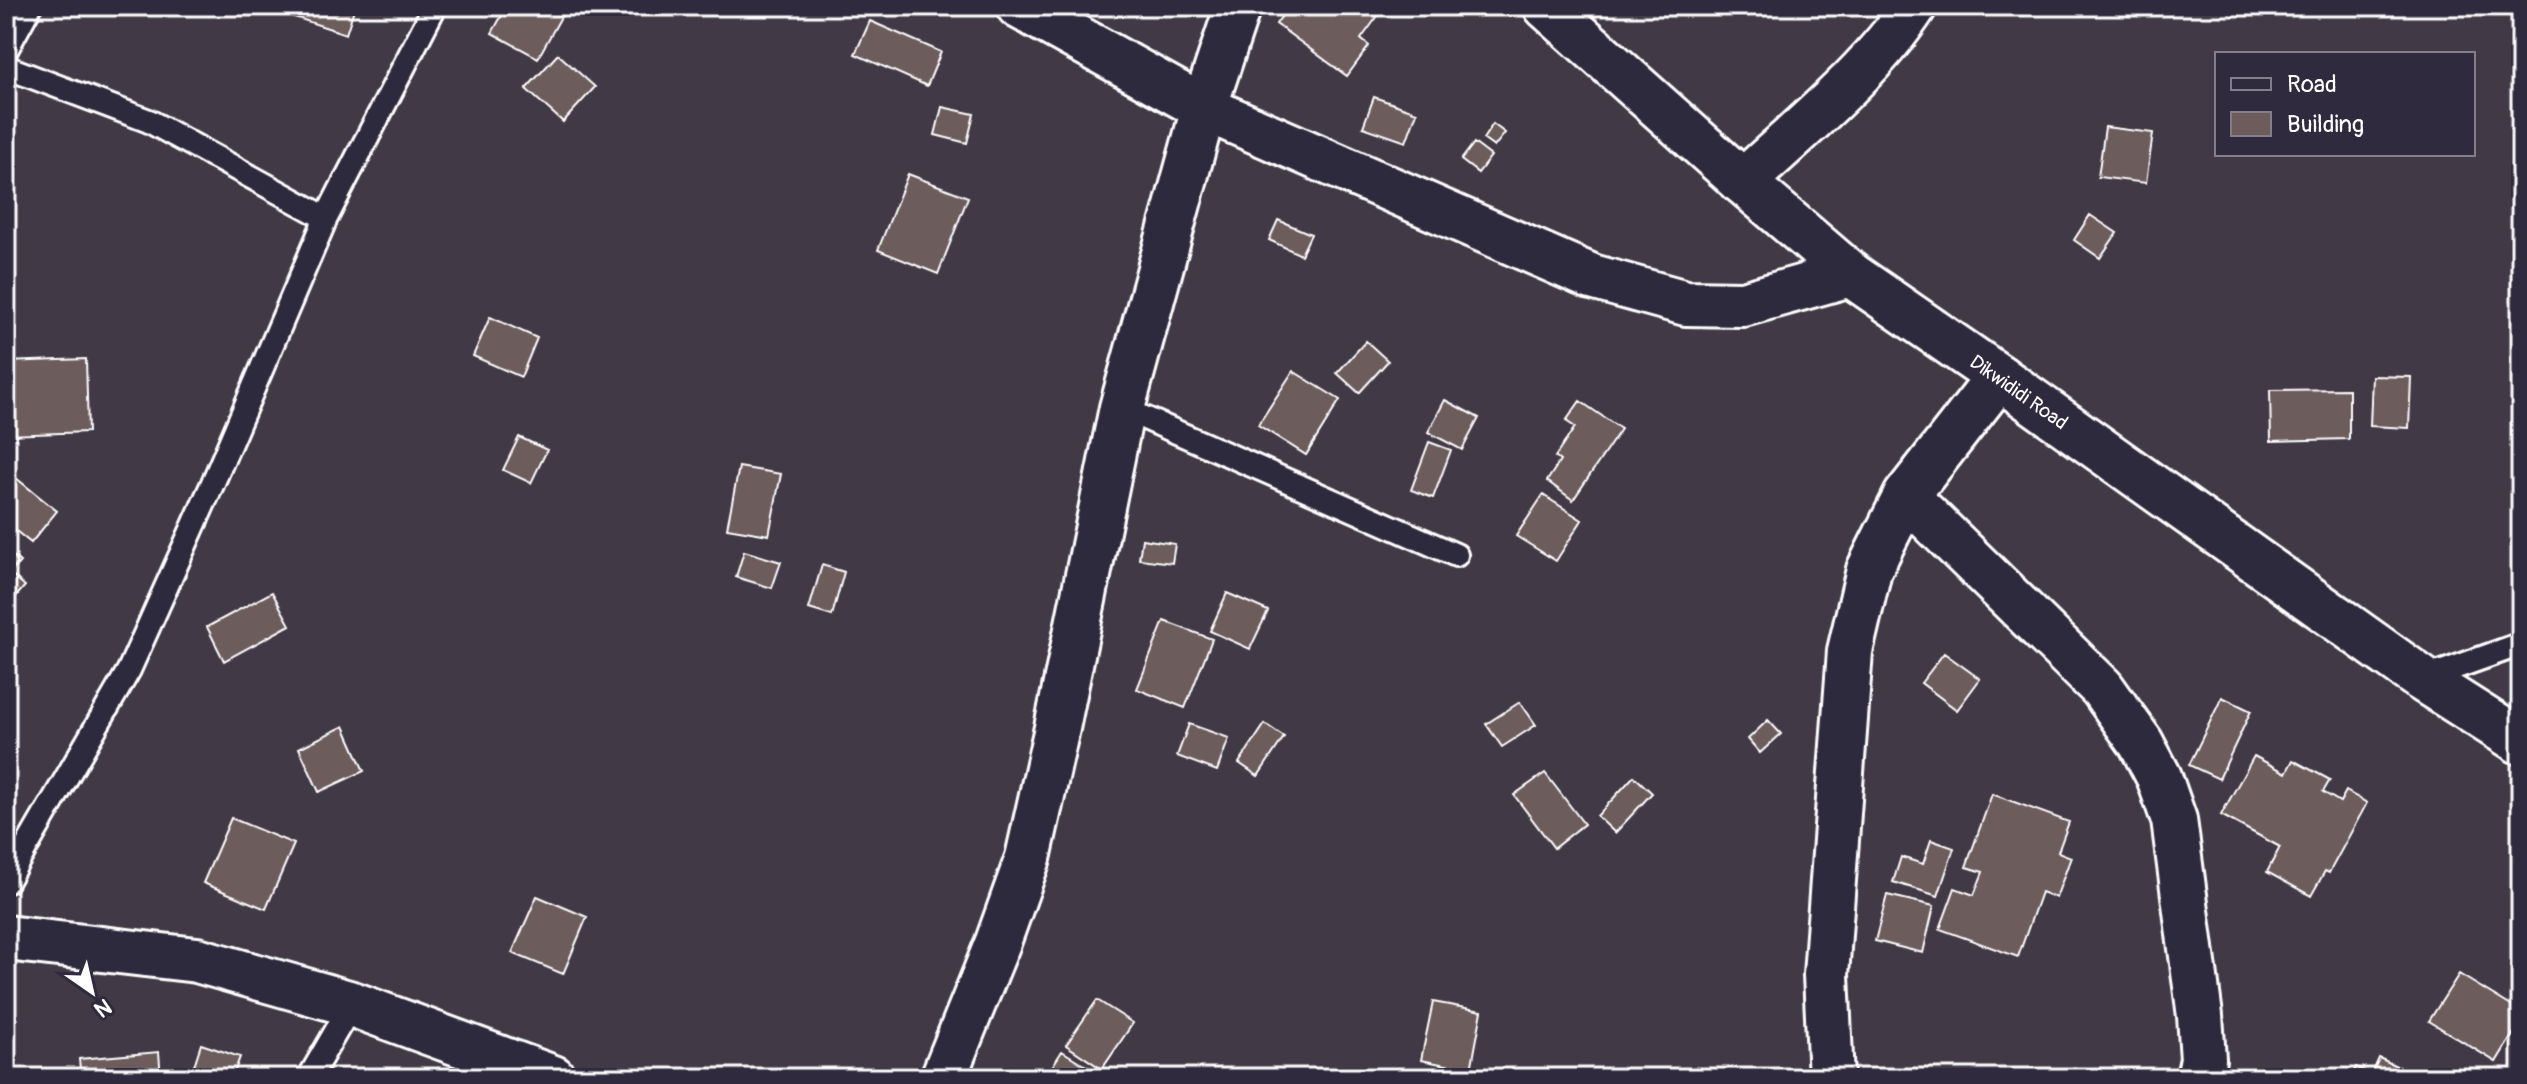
<svg xmlns="http://www.w3.org/2000/svg" width="2527" height="1084" font-family="Pangolin,sans-serif">
	<rect width="100%" height="100%" fill="#423946"/>
	<filter id="ink" filterUnits="userSpaceOnUse"><feTurbulence type="fractalNoise" baseFrequency=".0125" numOctaves="2"/><feDisplacementMap in="SourceGraphic" scale="16" xChannelSelector="R" yChannelSelector="G"/><feConvolveMatrix kernelMatrix="1 2 1 2 8 2 1 2 1" color-interpolation-filters="sRGB"/></filter>
	<g filter="url(#ink)">
		<path fill="#6d5c5b" stroke="#fff" stroke-width="2" d="M 292,6 L 355,6 L 346,34 L 288,15 Z
			M 507,6 L 567,6 L 538,58 L 492,33 Z
			M 1289,6 L 1385,6 L 1361,39 L 1369,46 L 1347,76 L 1276,24 Z
			M 870,21 L 941,52 L 927,86 L 855,54 Z
			M 558,54 L 595,87 L 563,122 L 526,89 Z
			M 1374,97 L 1417,112 L 1406,142 L 1363,127 Z
			M 942,107 L 974,114 L 967,143 L 935,135 Z
			M 1493,124 L 1505,133 L 1494,147 L 1483,139 Z
			M 2105,127 L 2153,133 L 2146,183 L 2098,177 Z
			M 1474,143 L 1491,156 L 1478,173 L 1461,160 Z
			M 908,174 L 968,197 L 938,274 L 878,250 Z
			M 2090,215 L 2117,233 L 2100,258 L 2074,240 Z
			M 1278,220 L 1311,234 L 1301,255 L 1269,240 Z
			M 490,317 L 537,338 L 521,377 L 473,356 Z
			M 1366,341 L 1388,361 L 1359,393 L 1337,373 Z
			M 86,359 L 88,432 L 7,435 L 6,362 Z
			M 1293,371 L 1340,400 L 1306,455 L 1258,425 Z
			M 2372,376 L 2411,377 L 2409,428 L 2370,426 Z
			M 2349,389 L 2349,439 L 2271,441 L 2270,390 Z
			M 1445,400 L 1479,418 L 1462,450 L 1428,432 Z
			M 1580,401 L 1621,429 L 1573,500 L 1547,481 L 1560,461 L 1555,457 L 1575,427 L 1566,421 Z
			M 519,437 L 547,450 L 531,483 L 503,470 Z
			M 1429,442 L 1451,450 L 1433,498 L 1411,490 Z
			M 739,467 L 781,474 L 769,535 L 727,528 Z
			M 6,470 L 57,511 L 31,543 L 6,523 Z
			M 1543,495 L 1582,520 L 1556,561 L 1516,536 Z
			M 1142,539 L 1175,544 L 1172,563 L 1139,559 Z
			M 6,550 L 20,562 L 10,573 L 25,586 L 6,608 Z
			M 744,551 L 781,562 L 772,588 L 736,577 Z
			M 822,565 L 844,572 L 832,616 L 809,609 Z
			M 272,592 L 290,625 L 224,661 L 207,627 Z
			M 1227,593 L 1268,611 L 1250,649 L 1210,631 Z
			M 1164,621 L 1212,639 L 1185,708 L 1137,689 Z
			M 1944,653 L 1980,679 L 1957,710 L 1921,683 Z
			M 2222,697 L 2251,711 L 2219,779 L 2189,765 Z
			M 1520,702 L 1536,725 L 1502,747 L 1486,724 Z
			M 1768,720 L 1781,734 L 1760,753 L 1748,739 Z
			M 1189,724 L 1229,738 L 1217,771 L 1177,756 Z
			M 1265,724 L 1284,737 L 1258,776 L 1239,763 Z
			M 344,726 L 364,771 L 319,792 L 299,748 Z
			M 2254,756 L 2286,773 L 2293,760 L 2330,780 L 2323,792 L 2340,802 L 2346,791 L 2367,803 L 2329,873 L 2325,871 L 2311,896 L 2267,872 L 2280,847 L 2221,815 Z
			M 1545,773 L 1584,824 L 1554,848 L 1514,795 Z
			M 1634,776 L 1652,793 L 1615,833 L 1597,816 Z
			M 1992,794 L 2069,822 L 2058,852 L 2071,857 L 2056,898 L 2041,892 L 2018,957 L 1940,929 L 1955,888 L 1974,895 L 1983,872 L 1966,867 Z
			M 231,818 L 294,844 L 266,909 L 203,883 Z
			M 1931,840 L 1954,848 L 1938,896 L 1893,882 L 1901,857 L 1923,864 Z
			M 1887,895 L 1934,906 L 1923,953 L 1875,941 Z
			M 537,896 L 587,917 L 563,974 L 512,953 Z
			M 2459,974 L 2521,1012 L 2521,1021 L 2496,1062 L 2429,1021 Z
			M 1097,1000 L 1133,1023 L 1102,1069 L 1066,1045 Z
			M 1433,1002 L 1482,1011 L 1471,1070 L 1421,1060 Z
			M 201,1044 L 240,1057 L 232,1078 L 190,1078 Z
			M 1062,1051 L 1101,1075 L 1099,1078 L 1045,1078 Z
			M 159,1052 L 161,1078 L 81,1078 L 79,1059 Z
			M 2379,1058 L 2412,1073 L 2410,1078 L 2351,1078 L 2356,1067 L 2372,1074 Z"/>
		<g fill="none" stroke-linecap="round" stroke-linejoin="round">
			<g stroke="#fff" stroke-width="28">
				<path id="lane" d="M 6,50 L 30,6
					M 6,67 L 149,121 L 326,218 L 212,485 L 129,670 L 6,882
					M 326,218 L 435,6
					M 1122,408 L 1456,555
					M 2423,679 L 2521,644
					M 309,1078 L 352,1004"/>
			</g>
			<g stroke="#fff" stroke-width="50">
				<path id="street" d="M 1019,6 L 1204,108 L 1592,277 L 1686,303 L 1743,304 L 1850,274
					M 1743,182 C 1800,129 1872,71 1914,6
					M 1906,496 L 1999,377
					M 6,938 L 197,960 L 352,1004 L 553,1078
					M 943,1078 L 998,942 L 1028,858 L 1057,728 L 1122,408 L 1204,108 L 1238,6
					M 1831,1078 L 1826,975 L 1850,651 L 1869,570 L 1906,496 L 2102,688 L 2141,743 L 2159,777 L 2174,820 L 2200,1016 L 2203,1059 L 2199,1078"/>
			</g>
			<g stroke="#fff" stroke-width="50">
				<path id="secondary" d="M 1546,6 L 1743,182 L 1850,274 L 1999,377 L 2422,679 L 2521,742"/>
			</g>
			<use href="#lane" stroke="#2f2a3d" stroke-width="22"/>
			<use href="#street" stroke="#2f2a3d" stroke-width="44"/>
			<use href="#secondary" stroke="#2f2a3d" stroke-width="44"/>
		</g>
	</g>
	<g text-anchor="middle" stroke-width="7" stroke-linejoin="round" paint-order="stroke">
		<g font-size="20" fill="#fff" stroke="#2f2a3d">
			<text transform="translate(2019 392) rotate(35)" y="7">Dikwididi Road</text>
		</g>
	</g>
	<rect width="2527" height="1084" fill="none" stroke="#2f2a3d" stroke-width="32"/>
	<rect x="16" y="16" width="2495" height="1052" fill="none" stroke="#fff" stroke-width="3" filter="url(#ink)"/>
	<rect x="2215" y="52" width="260" height="104" fill="#2f2a3d" stroke="#827f8b" stroke-width="2"/>
	<rect x="2231" y="78" width="40" height="12" fill="#2f2a3d" stroke="#827f8b" stroke-width="2"/>
	<text x="2287" y="92" font-size="24" fill="#ffffff">Road</text>
	<rect x="2231" y="112" width="40" height="24" fill="#6d5c5b" stroke="#827f8b" stroke-width="2"/>
	<text x="2287" y="132" font-size="24" fill="#ffffff">Building</text>
	<g transform="translate(92 992) rotate(146)" stroke="#2f2a3d" stroke-width="6" paint-order="stroke">
	<path d="M0-6L14 30L0 20L-14 30Z" fill="#ffffff"/>
	<text y="-12" font-size="22" font-weight="bold" text-anchor="middle" fill="#ffffff">N</text>
	</g>
</svg>
